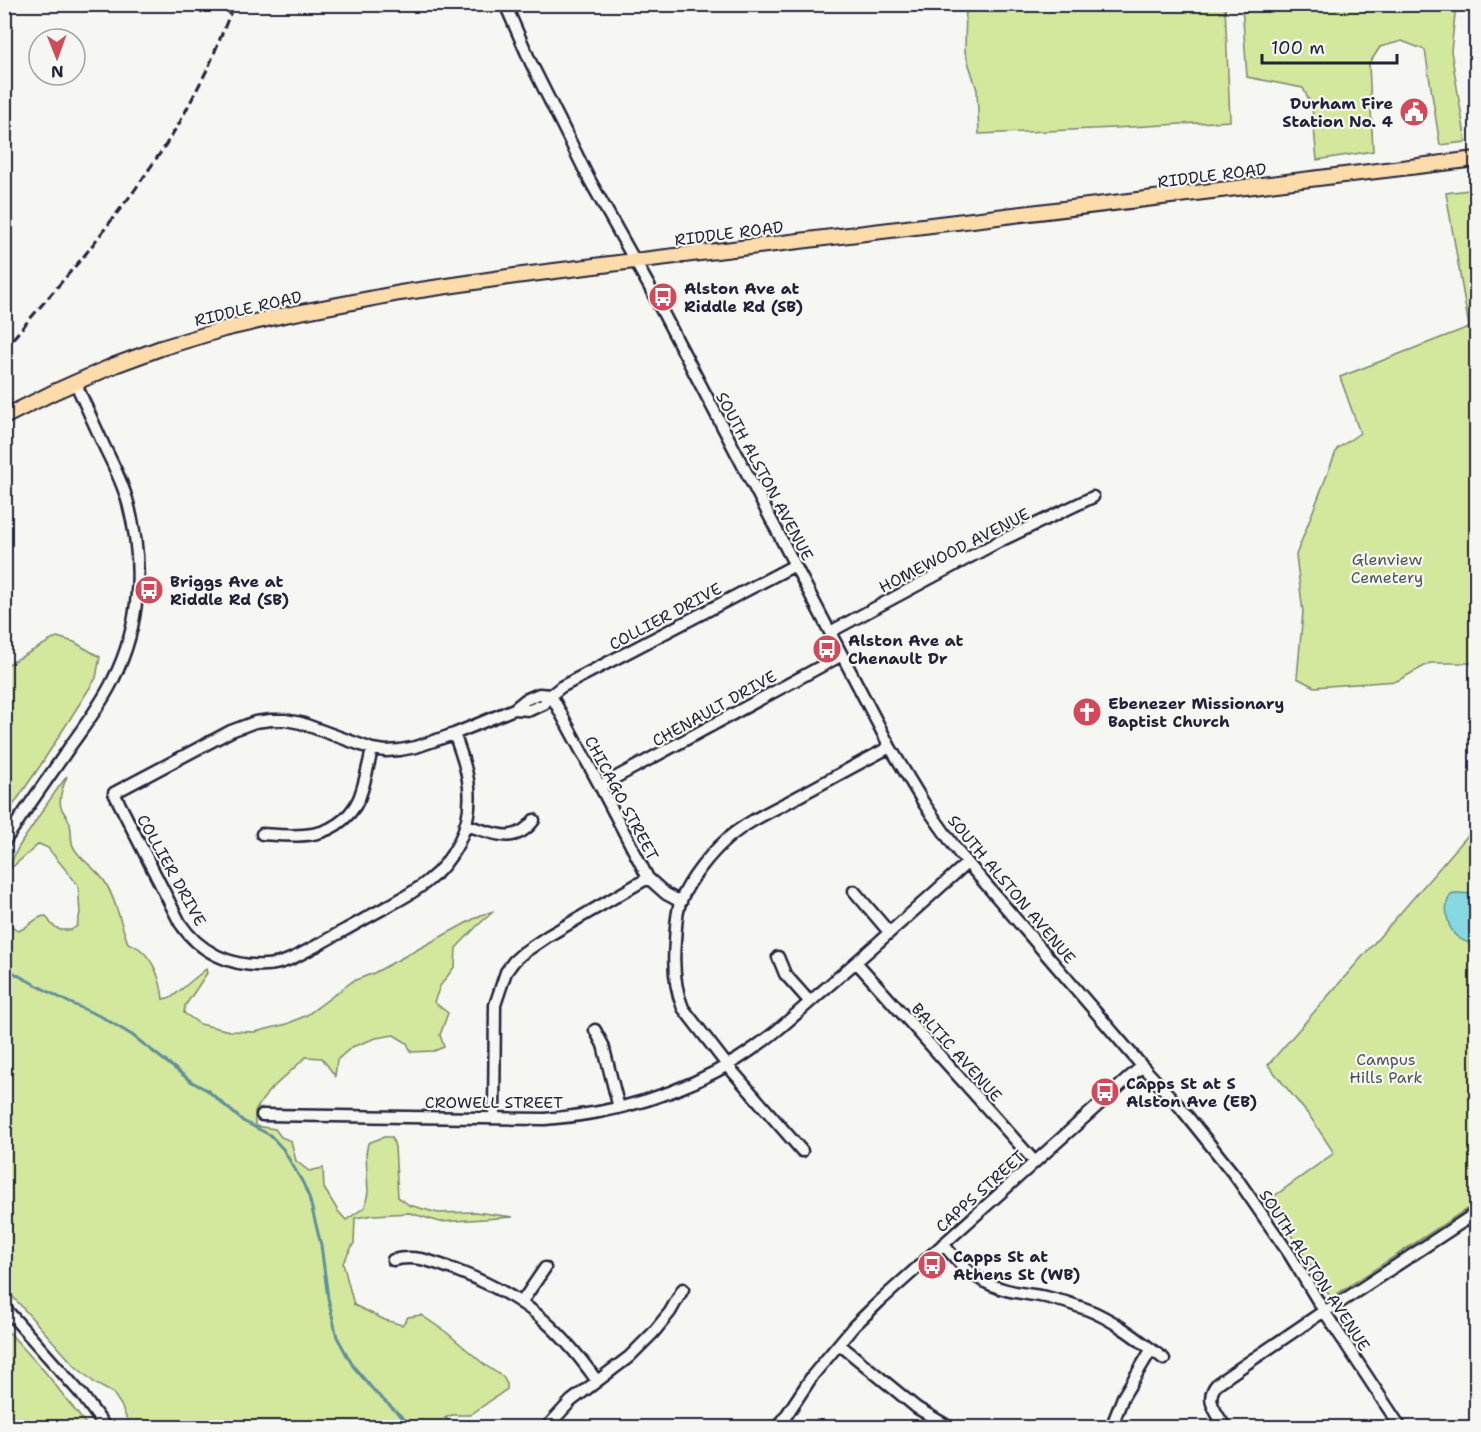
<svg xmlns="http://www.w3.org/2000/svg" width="1481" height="1432" font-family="'Shantell Sans',sans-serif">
	<rect width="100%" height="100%" fill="#f6f6f2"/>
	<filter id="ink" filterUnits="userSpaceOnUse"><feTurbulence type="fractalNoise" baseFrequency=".0167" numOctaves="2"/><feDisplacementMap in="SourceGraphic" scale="12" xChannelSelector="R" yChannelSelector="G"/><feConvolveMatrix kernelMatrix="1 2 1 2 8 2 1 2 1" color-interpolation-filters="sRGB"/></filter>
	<g filter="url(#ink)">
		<path fill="#d3e89c" stroke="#7a856c" stroke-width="1.5" d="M 966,5 L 1225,5 L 1230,121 L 1114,128 L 979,134 L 977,90 L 965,52 Z
			M 1242,5 L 1456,5 L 1451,51 L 1466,142 L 1440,145 L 1425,50 L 1402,41 L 1380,47 L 1369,64 L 1373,151 L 1317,160 L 1312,107 L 1303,88 L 1247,77 Z
			M 1476,189 L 1476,656 L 1474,663 L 1430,663 L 1397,681 L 1314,687 L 1297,678 L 1303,612 L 1296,555 L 1337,449 L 1360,433 L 1340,377 L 1469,327 L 1446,193 Z
			M 57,637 L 74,642 L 100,657 L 96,678 L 40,766 L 5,817 L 5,666 Z
			M 67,776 C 64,785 58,797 61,807 C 63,813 69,818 70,824 C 73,837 68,843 79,855 C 88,865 97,870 105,882 C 117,901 120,923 128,943 C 132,945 138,947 141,950 C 155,962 161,982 163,999 L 172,997 L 206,969 L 207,973 L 185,1006 L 184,1013 L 200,1024 L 230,1031 L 255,1032 L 287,1024 L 307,1015 L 353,981 L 374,973 L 481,915 L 494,911 L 476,927 L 456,948 L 455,966 L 440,986 L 434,1002 L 448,1013 L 440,1035 L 444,1047 L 434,1051 L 411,1052 L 407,1043 L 394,1035 L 376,1038 L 352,1047 L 337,1060 L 335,1076 L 322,1058 L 306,1057 L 268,1092 L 255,1111 L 255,1126 L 275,1129 L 281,1137 L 291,1141 L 296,1161 L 309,1171 L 323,1168 L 324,1188 L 338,1211 L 346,1220 L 365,1207 L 368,1192 L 366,1154 L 368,1143 L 384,1137 L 392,1137 L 395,1147 L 398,1197 L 409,1205 L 438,1213 L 475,1212 L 513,1217 L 440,1222 L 410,1213 L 373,1215 L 355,1218 L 354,1243 L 343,1263 L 354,1305 L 385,1320 L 402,1325 L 408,1317 L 421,1315 L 446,1332 L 485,1365 L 503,1377 L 507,1384 L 507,1389 L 470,1415 L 452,1415 L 445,1418 L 459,1427 L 130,1427 L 121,1405 L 113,1393 L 96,1384 L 75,1366 L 5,1288 L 5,920 L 18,931 C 29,928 35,916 46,916 L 52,925 L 60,930 L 71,930 L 77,926 L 80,913 L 78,885 L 48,848 L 39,844 L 10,869 C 12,854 24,839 32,827 C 43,809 55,792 67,776 Z
			M 1476,826 L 1476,1203 L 1331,1298 L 1269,1200 L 1334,1153 L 1311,1118 L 1268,1065 Z
			M 4,1327 L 46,1373 L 88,1427 L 5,1427 Z"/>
		<path fill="#87d8df" stroke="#5f8f9d" stroke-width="1.5" d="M 1455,893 L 1476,894 L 1476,946 C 1469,943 1461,941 1455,935 C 1446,924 1443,905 1451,894 Z"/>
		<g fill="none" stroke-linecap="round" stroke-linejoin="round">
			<path stroke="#5f8f9d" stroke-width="3" d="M 4,967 L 21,977 L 68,1002 L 102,1017 L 132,1035 L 192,1082 L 207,1090 L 243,1121 L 270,1135 L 283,1149 L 303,1183 L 309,1197 L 321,1245 L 328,1298 L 337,1337 L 353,1366 L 376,1393 L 414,1428"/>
			<g stroke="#22223b" stroke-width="15">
				<path id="minor" d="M 505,4 L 531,63 L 589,179 L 649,286 L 890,747 L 925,805 L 959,853 L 1142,1066 L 1180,1107 L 1236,1177 L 1290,1255 L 1324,1311 L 1401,1428
					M 830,632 L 998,542 L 1093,497
					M 551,695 L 600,786 L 648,878 L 666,894 L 681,902
					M 514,709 L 530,710 L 544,704 L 551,695 L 561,687 L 795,565
					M 454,734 C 469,772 478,805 458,844 C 451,857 442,870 430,879 C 412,895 389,905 368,917 C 351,927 333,936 316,946 C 300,954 284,965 265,965 C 231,967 199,952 180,923 L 114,793 L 231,731 L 255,722 L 271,720 L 285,720 L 301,723 L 372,749 L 386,751 L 400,750 L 416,747 L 454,734 L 514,709 L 525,700 L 539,694 L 551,695
					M 600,786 L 842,655
					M 465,825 C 492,832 514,847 534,820
					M 262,834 C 278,835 296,837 313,834 C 336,830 356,813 362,790 C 366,777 369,763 372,749
					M 4,842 C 26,809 49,777 71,745 C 86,724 102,703 113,680 C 141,625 144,562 128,503 C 123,484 114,466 105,448 C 95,426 85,404 75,382
					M 854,891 L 889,932
					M 778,957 L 785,974 L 810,1002
					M 856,962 L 1035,1162
					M 595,1030 L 603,1045 L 619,1108
					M 262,1115 L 545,1119 C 613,1114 679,1095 738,1059 C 768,1040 794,1016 820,993 C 870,951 918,907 967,863
					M 494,1118 L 495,1005 L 506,972 L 514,961 L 523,953 L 548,936 L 648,878
					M 802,1151 L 727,1065 L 683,1008 C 674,986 673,964 675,941 C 676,927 676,913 681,900 C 690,879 710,854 727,839 C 745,823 769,812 790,801 C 823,783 856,765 890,747
					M 943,1244 C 954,1257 965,1271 980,1279 C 1001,1292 1023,1293 1046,1297 C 1060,1300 1073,1304 1086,1309 C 1115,1320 1139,1340 1164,1359
					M 393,1260 C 415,1254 433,1262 455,1270 C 521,1295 556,1323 597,1381
					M 521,1303 L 545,1268
					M 4,1307 L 82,1395 L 106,1428
					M 839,1344 L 917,1408 L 951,1428
					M 546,1428 L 571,1401 L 629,1357 L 653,1333 L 670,1312 L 683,1289
					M 778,1428 L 813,1375 L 854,1326 L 880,1301 L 1142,1066
					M 1111,1428 L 1123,1397 L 1151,1350
					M 1226,1428 C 1216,1412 1203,1399 1218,1383 L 1324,1311 L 1333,1307 L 1476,1213"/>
			</g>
			<g stroke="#22223b" stroke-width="18">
				<path id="major" d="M 4,417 L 54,392 L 115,365 L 161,348 L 224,329 L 280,316 L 400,293 L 515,276 L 634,261 L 1476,159"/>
			</g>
			<use href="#minor" stroke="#f6f6f2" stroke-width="10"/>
			<use href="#major" stroke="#fddcac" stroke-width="14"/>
			<path stroke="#22223b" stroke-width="3" stroke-dasharray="9 4.5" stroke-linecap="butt" d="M 4,349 L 84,256 L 134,191 L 163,149 L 180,122 L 209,66 L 234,4"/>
		</g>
	</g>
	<defs>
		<g id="civic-disc" transform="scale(1.5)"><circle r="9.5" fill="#d1495b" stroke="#f6f6f2"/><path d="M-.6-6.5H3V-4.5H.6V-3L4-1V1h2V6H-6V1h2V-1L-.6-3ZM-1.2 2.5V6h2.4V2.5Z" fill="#fff"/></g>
		<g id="bus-disc" transform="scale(1.5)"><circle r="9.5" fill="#d1495b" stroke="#f6f6f2"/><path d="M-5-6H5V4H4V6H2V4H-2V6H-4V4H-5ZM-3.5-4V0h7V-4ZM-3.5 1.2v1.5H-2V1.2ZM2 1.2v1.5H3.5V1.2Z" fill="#fff"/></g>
		<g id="church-disc" transform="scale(1.5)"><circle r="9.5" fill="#d1495b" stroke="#f6f6f2"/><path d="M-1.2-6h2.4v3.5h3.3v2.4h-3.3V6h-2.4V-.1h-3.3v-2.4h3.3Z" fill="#fff"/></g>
	</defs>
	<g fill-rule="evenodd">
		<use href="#civic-disc" x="1414" y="112"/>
		<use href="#bus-disc" x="663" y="297"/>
		<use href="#bus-disc" x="149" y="590"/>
		<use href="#bus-disc" x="827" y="649"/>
		<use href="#church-disc" x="1087" y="712"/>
		<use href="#bus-disc" x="1105" y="1092"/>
		<use href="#bus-disc" x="932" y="1265"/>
	</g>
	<g text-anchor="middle" stroke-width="4.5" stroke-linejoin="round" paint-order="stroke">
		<g font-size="16" font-weight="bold" fill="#22223b" stroke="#f6f6f2" text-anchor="start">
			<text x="1393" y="109" text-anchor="end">Durham Fire<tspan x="1393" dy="18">Station No. 4</tspan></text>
			<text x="684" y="294">Alston Ave at<tspan x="684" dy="18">Riddle Rd (SB)</tspan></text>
			<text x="170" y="587">Briggs Ave at<tspan x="170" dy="18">Riddle Rd (SB)</tspan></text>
			<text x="848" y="646">Alston Ave at<tspan x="848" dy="18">Chenault Dr</tspan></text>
			<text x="1108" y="709">Ebenezer Missionary<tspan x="1108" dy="18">Baptist Church</tspan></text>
			<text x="1126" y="1089">Capps St at S<tspan x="1126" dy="18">Alston Ave (EB)</tspan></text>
			<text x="953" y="1262">Capps St at<tspan x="953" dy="18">Athens St (WB)</tspan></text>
		</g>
		<g font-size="16" fill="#22223b" stroke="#f6f6f2">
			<text transform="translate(1212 175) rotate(-7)" y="6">RIDDLE ROAD</text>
			<text transform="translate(729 233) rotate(-7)" y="6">RIDDLE ROAD</text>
			<text transform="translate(248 308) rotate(-13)" y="6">RIDDLE ROAD</text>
			<text transform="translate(765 476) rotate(62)" y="6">SOUTH ALSTON AVENUE</text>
			<text transform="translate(954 550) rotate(-27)" y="6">HOMEWOOD AVENUE</text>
			<text transform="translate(665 616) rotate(-28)" y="6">COLLIER DRIVE</text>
			<text transform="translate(714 708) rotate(-29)" y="6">CHENAULT DRIVE</text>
			<text transform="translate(622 798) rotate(62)" y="6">CHICAGO STREET</text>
			<text transform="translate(172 870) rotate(61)" y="6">COLLIER DRIVE</text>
			<text transform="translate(1012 889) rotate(50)" y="6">SOUTH ALSTON AVENUE</text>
			<text transform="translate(957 1052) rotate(48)" y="6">BALTIC AVENUE</text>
			<text x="494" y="1108">CROWELL STREET</text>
			<text transform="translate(980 1191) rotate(-42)" y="6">CAPPS STREET</text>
			<text transform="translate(1315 1270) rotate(57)" y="6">SOUTH ALSTON AVENUE</text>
		</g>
		<g font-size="16" fill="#4e5453" stroke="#f6f6f2">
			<text x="1387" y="565">Glenview<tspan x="1387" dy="18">Cemetery</tspan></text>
			<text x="1386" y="1065">Campus<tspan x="1386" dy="18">Hills Park</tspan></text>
		</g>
	</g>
	<rect width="1481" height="1432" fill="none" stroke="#f6f6f2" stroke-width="24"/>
	<rect x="12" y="12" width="1457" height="1408" fill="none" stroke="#22223b" stroke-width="2" filter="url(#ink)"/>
	<g transform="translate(57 57) rotate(179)"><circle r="28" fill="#f6f6f2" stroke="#a1a1a9" stroke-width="1.5"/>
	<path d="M0-4.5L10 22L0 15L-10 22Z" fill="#d1495b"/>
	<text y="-9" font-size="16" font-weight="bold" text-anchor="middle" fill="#22223b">N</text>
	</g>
	<path d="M1262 54v9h135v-9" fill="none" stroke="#22223b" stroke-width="3"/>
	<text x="1271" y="54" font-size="18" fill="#22223b" stroke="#f6f6f2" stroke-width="4.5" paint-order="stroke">100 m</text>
</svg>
